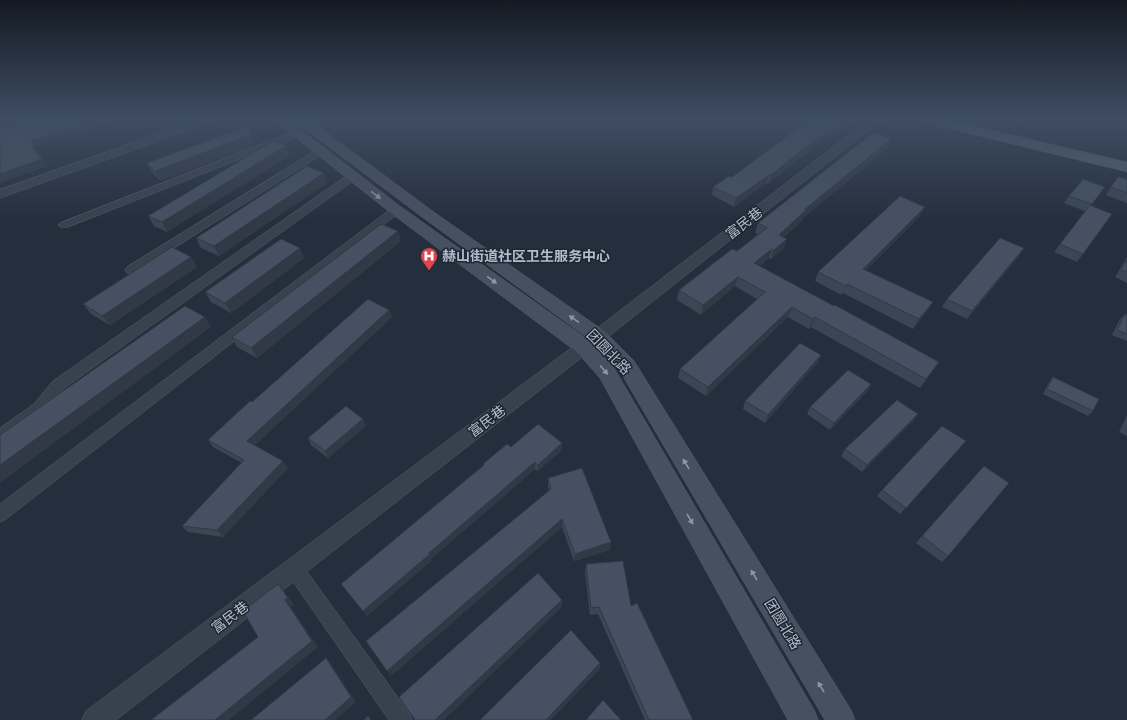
<svg xmlns="http://www.w3.org/2000/svg" width="1127" height="720" font-family="Raleway,'Noto Sans SC',sans-serif">
	<rect width="100%" height="100%" fill="#242f3e"/>
	<g fill="none" stroke-linecap="round" stroke-linejoin="round">
		<g stroke="#565f6c" stroke-width="1">
			<path id="minor" d="M 298,130 L 303,133 L 301,135 L 68,227 L 60,227 L 58,225 L 60,223 Z
				M 320,148 L 325,151 L 324,153 L 135,273 L 127,273 L 125,270 L 127,267 Z
				M 353,173 L 358,176 L 357,178 L 63,389 L 44,412 L 5,442 L 0,443 L 0,428 L 34,404 L 53,381 L 349,174 Z
				M 396,207 L 402,210 L 400,212 L 6,519 L 0,522 L 0,504 L 392,208 Z
				M 294,559 L 300,562 L 409,713 L 412,720 L 389,720 L 288,574 L 285,568 L 288,562 Z"/>
		</g>
		<g stroke="#565f6c" stroke-width="1">
			<path id="tertiary" d="M 200,119 L 216,119 L 214,121 L 0,198 L 0,190 Z
				M 870,119 L 883,119 L 590,351 L 116,720 L 82,720 L 86,711 L 578,343 Z"/>
		</g>
		<g stroke="#565f6c" stroke-width="1">
			<path id="secondary" d="M 273,119 L 287,119 L 401,207 L 591,342 L 614,368 L 814,710 L 818,720 L 788,720 L 600,378 L 577,352 L 391,213 Z
				M 294,119 L 308,119 L 435,213 L 604,331 L 634,361 L 851,710 L 855,720 L 825,720 L 620,371 L 592,341 L 425,219 L 296,122 Z"/>
		</g>
		<g stroke="#414a57" stroke-width="1">
			<path id="primary" d="M 920,119 L 945,119 L 1127,162 L 1127,172 L 922,122 Z"/>
		</g>
		<use href="#minor" fill="#38414e" fill-rule="evenodd"/>
		<use href="#tertiary" fill="#38414e" fill-rule="evenodd"/>
		<use href="#secondary" fill="#465061" fill-rule="evenodd"/>
		<use href="#primary" fill="#56606e" fill-rule="evenodd"/>
	</g>
	<path fill="#3b4654" d="M 854,121 L 813,148 L 768,184 L 766,183 L 734,207 L 712,195 L 713,187 Z
		M 891,139 L 888,148 L 804,217 L 803,220 L 784,237 L 784,248 L 771,259 L 769,258 L 759,266 L 939,362 L 920,388 L 811,327 L 809,329 L 788,317 L 706,396 L 678,378 L 680,369 L 757,299 L 735,286 L 701,315 L 677,300 L 679,290 L 737,251 L 758,234 L 755,233 L 758,223 Z
		M 255,145 L 160,181 L 153,173 L 147,163 Z
		M 286,146 L 289,156 L 167,232 L 154,226 L 148,216 Z
		M 1118,177 L 1127,179 L 1127,203 L 1106,195 Z
		M 327,183 L 219,256 L 201,248 L 196,238 Z
		M 1105,187 L 1091,205 L 1083,254 L 1077,262 L 1054,252 L 1085,211 L 1064,203 L 1069,196 Z
		M 920,216 L 866,270 L 933,302 L 927,311 L 913,329 L 843,293 L 841,295 L 815,281 L 818,272 Z
		M 398,231 L 401,241 L 257,358 L 237,347 L 232,337 Z
		M 1019,256 L 967,319 L 942,307 L 947,299 Z
		M 191,257 L 197,267 L 110,325 L 91,314 L 83,304 Z
		M 1127,257 L 1127,283 L 1115,277 Z
		M 304,258 L 231,313 L 211,302 L 205,292 Z
		M 389,310 L 392,317 L 255,445 L 288,468 L 223,537 L 188,532 L 182,526 L 242,463 L 213,447 L 208,440 L 252,402 Z
		M 1125,314 L 1127,315 L 1127,341 L 1112,335 L 1120,319 Z
		M 821,355 L 818,362 L 765,423 L 743,409 L 745,401 Z
		M 1053,377 L 1093,411 L 1088,416 L 1043,394 L 1049,382 Z
		M 871,384 L 867,392 L 830,430 L 807,414 L 810,407 Z
		M 1127,415 L 1127,436 L 1119,432 Z
		M 363,419 L 366,426 L 328,458 L 311,445 L 308,438 Z
		M 913,421 L 862,472 L 841,456 L 845,449 Z
		M 562,443 L 562,450 L 538,471 L 535,469 L 431,559 L 432,560 L 367,616 L 345,589 L 341,584 L 483,466 L 483,464 L 511,447 Z
		M 960,448 L 900,514 L 877,496 L 882,490 Z
		M 984,466 L 948,556 L 942,562 L 916,543 Z
		M 548,478 L 610,550 L 574,561 L 562,527 L 391,676 L 549,490 L 548,486 Z
		M 586,564 L 631,606 L 693,720 L 645,720 L 598,614 L 590,615 L 585,572 Z"/>
	<path fill="#303945" d="M 96,119 L 119,119 L 35,147 L 38,152 L 36,153 L 31,146 L 30,141 Z
		M 847,119 L 854,119 L 854,121 L 813,148 L 768,184 L 771,175 L 816,139 Z
		M 248,126 L 255,145 L 160,181 L 155,171 Z
		M 891,139 L 888,148 L 804,217 L 803,220 L 776,244 L 779,235 L 804,210 Z
		M 286,146 L 289,156 L 167,232 L 162,222 Z
		M 42,159 L 47,166 L 0,183 L 0,174 Z
		M 324,173 L 327,183 L 219,256 L 214,246 Z
		M 769,175 L 766,183 L 734,207 L 736,198 Z
		M 925,207 L 920,216 L 859,278 L 863,269 Z
		M 398,231 L 401,241 L 257,358 L 251,348 Z
		M 787,239 L 784,248 L 771,259 L 774,250 Z
		M 300,248 L 304,258 L 231,313 L 225,303 Z
		M 1024,248 L 1019,256 L 967,319 L 972,311 Z
		M 772,249 L 769,258 L 751,273 L 754,263 Z
		M 191,257 L 197,267 L 110,325 L 102,316 Z
		M 738,277 L 735,286 L 701,315 L 703,305 Z
		M 933,302 L 927,311 L 913,329 L 919,319 Z
		M 792,307 L 788,317 L 706,396 L 708,387 Z
		M 389,310 L 392,317 L 252,448 L 247,441 Z
		M 205,317 L 211,327 L 0,483 L 0,465 Z
		M 815,317 L 811,327 L 809,329 L 813,319 Z
		M 821,355 L 818,362 L 765,423 L 768,415 Z
		M 939,362 L 933,371 L 920,388 L 926,379 Z
		M 871,384 L 867,392 L 830,430 L 834,423 Z
		M 918,414 L 913,421 L 862,472 L 867,465 Z
		M 363,419 L 366,426 L 328,458 L 325,451 Z
		M 562,443 L 562,450 L 538,471 L 538,465 Z
		M 283,461 L 288,468 L 223,537 L 217,530 Z
		M 535,462 L 535,469 L 431,559 L 432,560 L 367,616 L 363,611 L 429,553 Z
		M 562,519 L 562,527 L 391,676 L 387,671 Z
		M 611,542 L 610,550 L 574,561 L 575,554 Z
		M 278,584 L 284,591 L 294,605 L 291,607 L 318,647 L 229,720 L 215,720 L 285,600 Z
		M 562,600 L 562,607 L 444,720 L 435,720 Z
		M 326,658 L 331,664 L 356,702 L 335,720 L 325,720 Z
		M 600,663 L 600,669 L 551,720 L 546,720 Z"/>
	<path fill="#455162" stroke="#303945" d="M 30,119 L 96,119 L 30,141 L 34,145 L 31,146 L 42,159 L 0,174 L 0,128 Z
		M 814,119 L 847,119 L 816,139 L 771,175 L 769,175 L 736,198 L 713,187 L 729,176 L 732,177 L 794,131 Z
		M 248,126 L 251,135 L 155,171 L 147,163 Z
		M 874,132 L 891,139 L 804,210 L 806,210 L 779,235 L 787,239 L 774,250 L 772,249 L 754,263 L 834,306 L 835,305 L 939,362 L 926,379 L 815,317 L 813,319 L 792,307 L 708,387 L 680,369 L 765,292 L 738,277 L 703,305 L 679,290 L 732,249 L 737,251 L 767,228 L 758,223 Z
		M 273,141 L 286,146 L 162,222 L 148,216 Z
		M 307,166 L 324,173 L 214,246 L 196,238 Z
		M 1118,177 L 1127,179 L 1127,193 L 1111,187 Z
		M 1083,179 L 1105,187 L 1092,204 L 1069,196 Z
		M 900,196 L 925,207 L 863,269 L 933,302 L 919,319 L 847,284 L 846,286 L 818,272 Z
		M 1090,205 L 1112,214 L 1083,254 L 1060,244 Z
		M 381,224 L 398,231 L 251,348 L 232,337 Z
		M 1000,238 L 1024,248 L 972,311 L 947,299 Z
		M 281,239 L 300,248 L 225,303 L 205,292 Z
		M 172,247 L 191,257 L 102,316 L 83,304 Z
		M 1127,260 L 1127,272 L 1121,270 Z
		M 368,299 L 389,310 L 247,441 L 283,461 L 217,530 L 182,526 L 244,460 L 208,440 L 250,401 L 252,402 Z
		M 185,306 L 205,317 L 0,465 L 0,435 Z
		M 1125,314 L 1127,315 L 1127,334 L 1117,330 Z
		M 800,343 L 821,355 L 768,415 L 745,401 Z
		M 848,370 L 871,384 L 834,423 L 810,407 Z
		M 1053,377 L 1099,399 L 1093,411 L 1047,389 Z
		M 897,400 L 918,414 L 867,465 L 845,449 Z
		M 346,406 L 363,419 L 325,451 L 308,438 Z
		M 538,424 L 562,443 L 538,465 L 535,462 L 429,553 L 430,554 L 363,611 L 341,584 L 484,465 L 483,464 L 507,444 L 511,447 Z
		M 942,426 L 966,441 L 906,508 L 882,490 Z
		M 984,466 L 1009,483 L 948,556 L 922,536 Z
		M 582,468 L 611,542 L 575,554 L 562,519 L 387,671 L 366,641 L 551,489 L 548,478 Z
		M 623,561 L 631,606 L 637,603 L 693,720 L 649,720 L 599,607 L 591,608 L 586,564 Z
		M 538,573 L 562,600 L 435,720 L 415,720 L 399,697 Z
		M 278,584 L 288,598 L 285,600 L 312,641 L 215,720 L 151,720 L 258,637 L 243,611 Z
		M 571,630 L 600,663 L 546,720 L 480,720 Z
		M 326,658 L 351,697 L 325,720 L 251,720 Z
		M 603,700 L 621,720 L 586,720 Z
		M 368,716 L 371,720 L 364,720 Z"/>
	<defs><path id="oneway-solid" d="M-6-.8H1V-3.2L6.5 0L1 3.2V.8H-6Z"/></defs>
	<g fill="#8e96a5">
		<use href="#oneway-solid" transform="translate(376 195) rotate(38)"/>
		<use href="#oneway-solid" transform="translate(492 280) rotate(36)"/>
		<use href="#oneway-solid" transform="translate(574 319) rotate(-145)"/>
		<use href="#oneway-solid" transform="translate(604 370) rotate(50)"/>
		<use href="#oneway-solid" transform="translate(686 464) rotate(-121)"/>
		<use href="#oneway-solid" transform="translate(690 519) rotate(60)"/>
		<use href="#oneway-solid" transform="translate(754 575) rotate(-121)"/>
		<use href="#oneway-solid" transform="translate(821 687) rotate(-121)"/>
	</g>
	<linearGradient id="sky" x2="0" y2="1"><stop stop-color="#141a22"/><stop offset="0.54" stop-color="#3f4d63"/><stop offset="1" stop-color="#3f4d63" stop-opacity="0"/></linearGradient>
	<rect width="1127" height="220" fill="url(#sky)"/>
	<defs>
		<g id="hospital-pin" transform="scale(0.9)"><path d="M0 17L-7.5 6A9.5 9.5 0 1 1 7.5 6Z" fill="#e0444e" stroke="#1d2633"/><path d="M-5-5h3v3.5h4V-5h3V5h-3V1.5h-4V5h-3Z" fill="#fff"/></g>
	</defs>
	<g fill-rule="evenodd">
		<use href="#hospital-pin" x="429" y="256"/>
	</g>
	<g text-anchor="middle" stroke-width="3" stroke-linejoin="round" paint-order="stroke">
		<g font-size="14" fill="#b4bcc9" stroke="#1d2633">
			<text transform="translate(744 223) rotate(-38)" y="5">富民巷</text>
			<text transform="translate(609 352) rotate(46)" y="5">团圆北路</text>
			<text transform="translate(487 421) rotate(-37)" y="5">富民巷</text>
			<text transform="translate(230 617) rotate(-37)" y="5">富民巷</text>
			<text transform="translate(783 624) rotate(59)" y="5">团圆北路</text>
		</g>
		<g font-size="14" font-weight="bold" fill="#b4bcc9" stroke="#1d2633" text-anchor="start">
			<text x="442" y="261">赫山街道社区卫生服务中心</text>
		</g>
	</g>
</svg>
